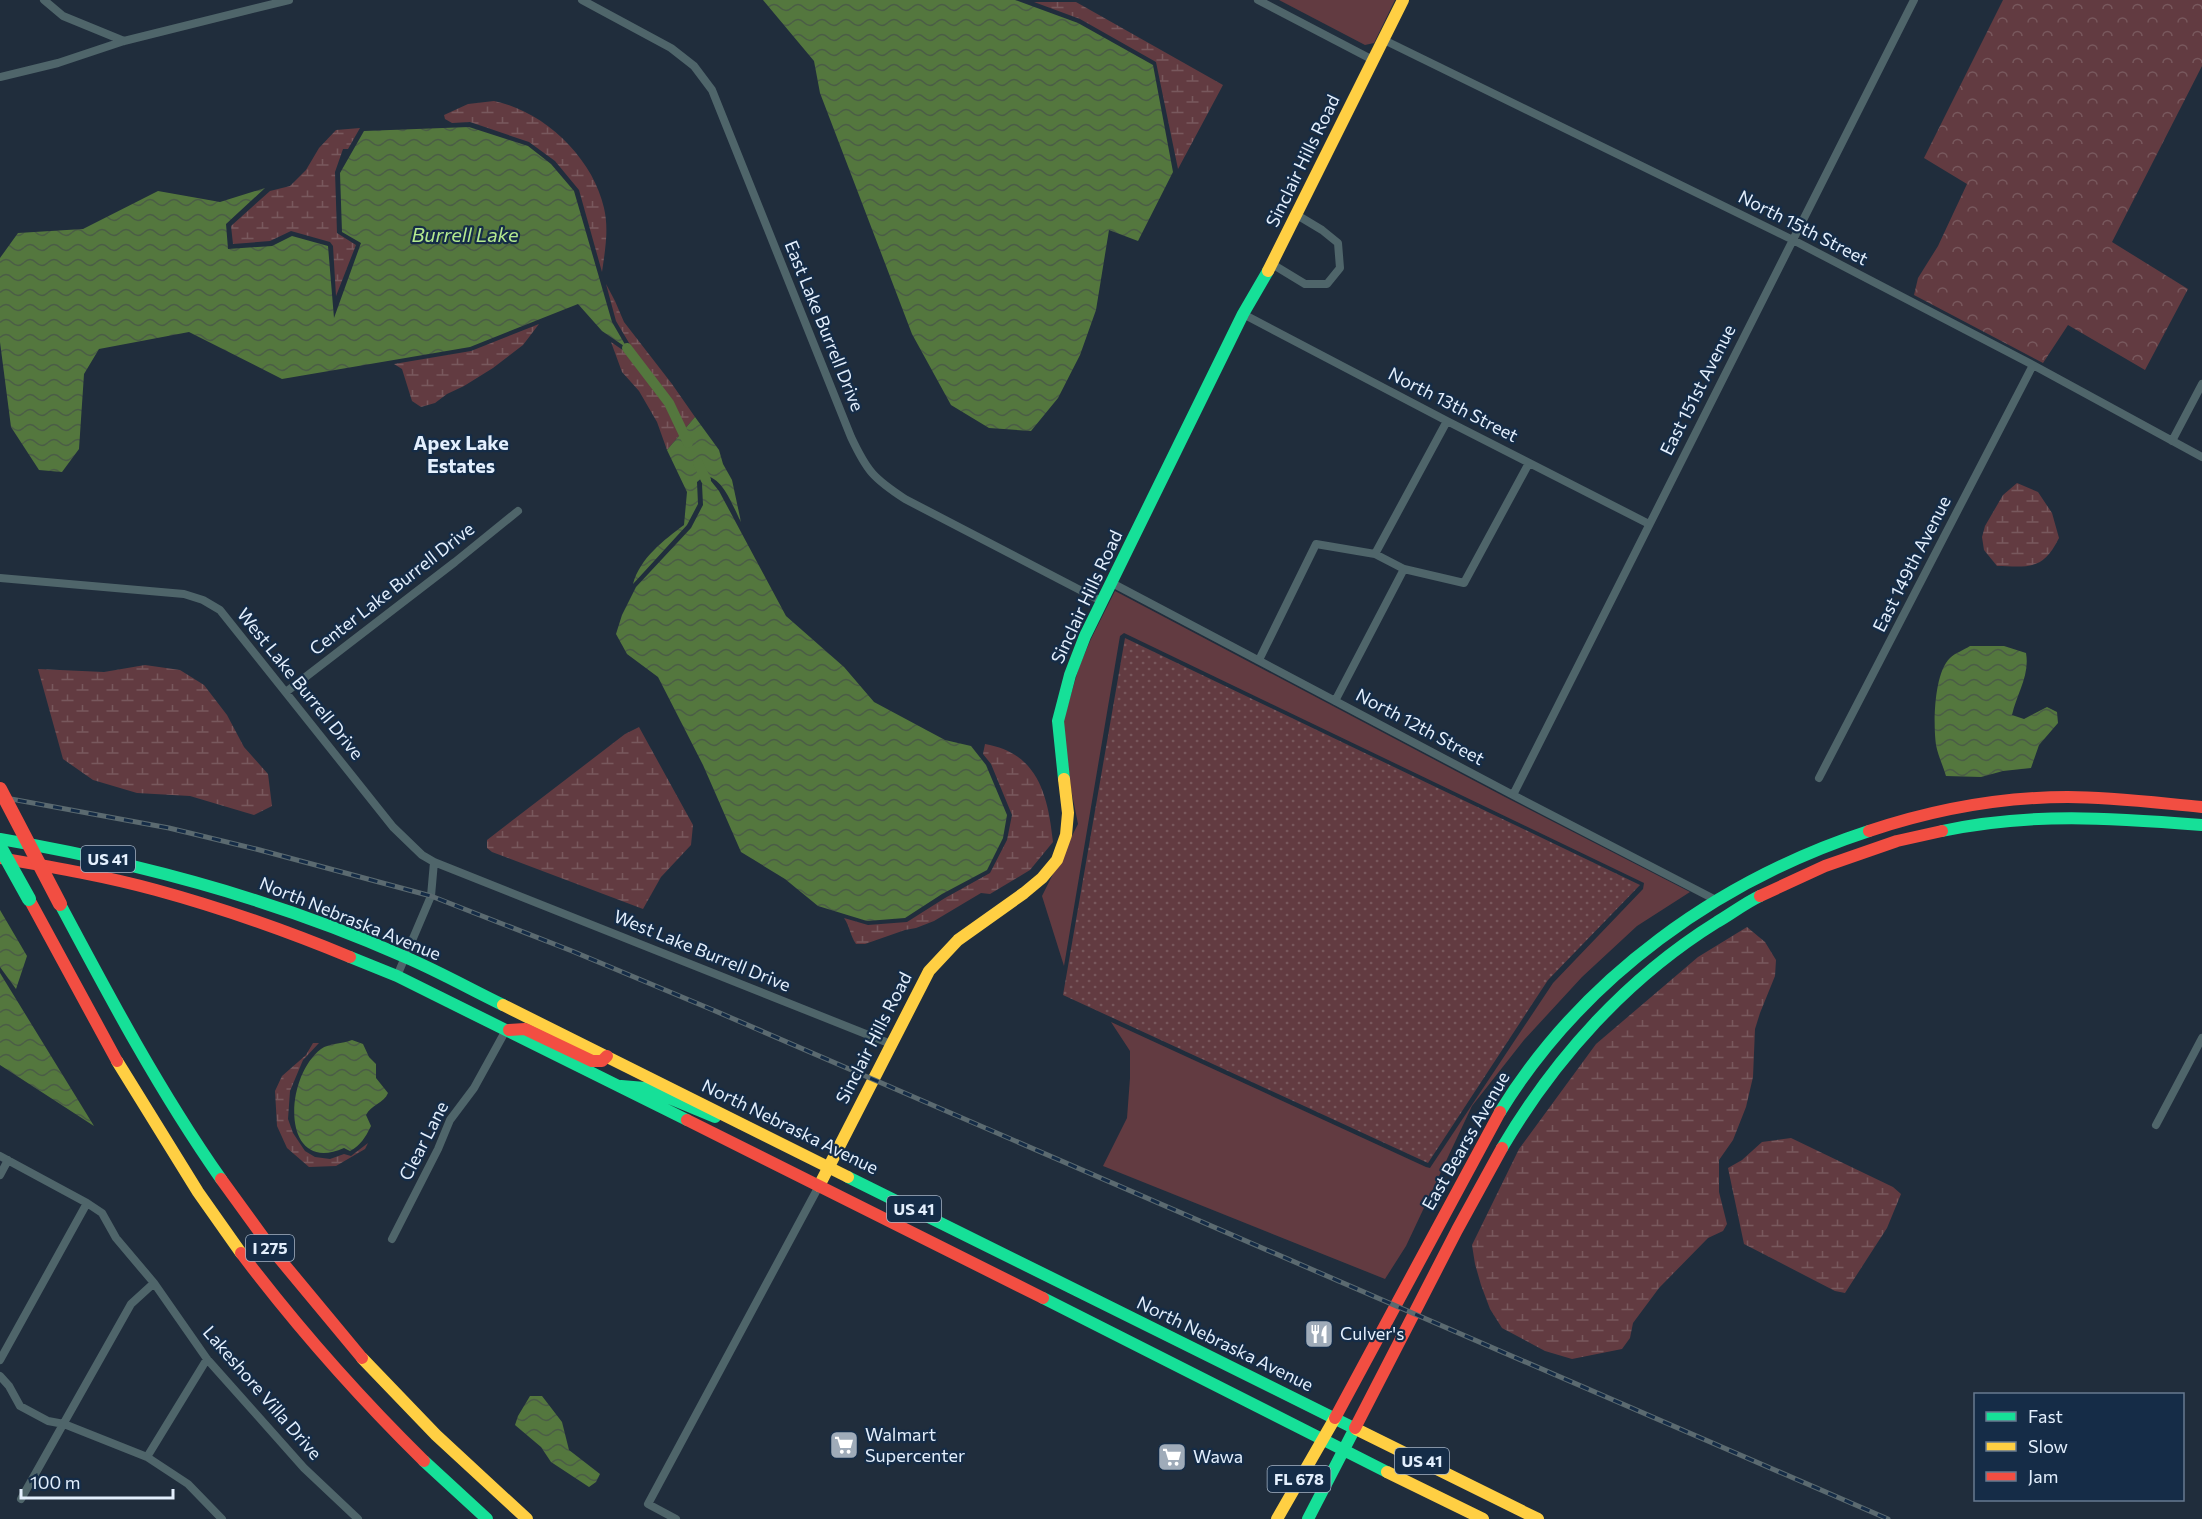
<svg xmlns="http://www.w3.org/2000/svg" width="2202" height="1519" font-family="Commissioner,sans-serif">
	<defs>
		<pattern id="grass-dots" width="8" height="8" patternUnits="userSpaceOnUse" patternTransform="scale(1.5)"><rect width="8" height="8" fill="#623b41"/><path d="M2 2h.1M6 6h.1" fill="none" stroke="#78585d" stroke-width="1.8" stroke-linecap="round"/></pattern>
		<pattern id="forest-crowns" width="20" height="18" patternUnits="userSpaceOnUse" patternTransform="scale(1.5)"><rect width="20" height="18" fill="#623b41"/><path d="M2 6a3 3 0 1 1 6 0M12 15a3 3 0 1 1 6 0" fill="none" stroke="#78585d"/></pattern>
		<pattern id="wetland-marsh" width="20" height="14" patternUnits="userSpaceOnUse" patternTransform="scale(1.5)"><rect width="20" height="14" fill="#623b41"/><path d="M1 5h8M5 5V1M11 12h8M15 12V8" fill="none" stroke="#78585d"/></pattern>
		<pattern id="water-waves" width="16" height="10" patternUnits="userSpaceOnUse" patternTransform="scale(1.5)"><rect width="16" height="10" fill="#54773e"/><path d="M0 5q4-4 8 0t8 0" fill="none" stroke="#4b5d46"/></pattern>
	</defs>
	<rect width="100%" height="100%" fill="#202d3c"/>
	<path fill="url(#grass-dots)" d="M 1125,638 L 1640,885 L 1548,980 L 1428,1163 L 1063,995 Z"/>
	<path fill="url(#forest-crowns)" d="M 2003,0 L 2202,0 L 2202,66 L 2112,242 L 2188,289 L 2145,370 L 2068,325 L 2043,363 L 1914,295 L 1918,278 L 1938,246 L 1967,184 L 1924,158 Z"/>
	<path fill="url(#wetland-marsh)" d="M 1034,2 L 1076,2 L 1223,85 L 1178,169 L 1156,62 L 1080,19 Z
		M 494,101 C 544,111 593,158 604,208 C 609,229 605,251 602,272 L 579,190 L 555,161 L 529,142 L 470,122 L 452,123 L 445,119 L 444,115 L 468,104 Z
		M 360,128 L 348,149 L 343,149 L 335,172 L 337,233 L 356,245 L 336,296 L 333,246 L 330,242 L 291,231 L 270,241 L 233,244 L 231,226 L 270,191 L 290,186 L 306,170 L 319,148 L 336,130 Z
		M 606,284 L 615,301 L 624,322 L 672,384 L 695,417 L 667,450 L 657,422 L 639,391 L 622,372 L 611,342 L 627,353 L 630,352 L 632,348 L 616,321 Z
		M 539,324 L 523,345 L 493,368 L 464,386 L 447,394 L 435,403 L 421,407 L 412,401 L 402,369 L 394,364 L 471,351 Z
		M 2017,483 L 2038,492 L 2052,513 L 2059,538 C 2043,570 2030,567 1997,566 L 1984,550 L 1982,537 L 1985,526 L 2003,495 Z
		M 145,665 L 180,670 L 204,685 L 227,715 L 244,747 L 268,774 L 272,806 L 254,815 L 190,796 L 137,793 L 93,780 L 63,759 L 38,669 L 104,672 Z
		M 639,727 L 693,825 L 691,845 L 661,877 L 643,909 L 492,852 L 487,848 L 487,840 L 625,734 Z
		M 985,744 C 1038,753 1048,795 1053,842 L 1030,870 L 990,894 L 981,893 L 934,921 L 916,928 L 905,930 L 865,944 L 856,944 C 850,935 850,927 844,918 L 868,925 L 907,922 L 945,898 L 990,873 L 1007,840 L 1012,815 L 991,764 L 983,754 Z
		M 1747,927 L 1765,942 L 1776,960 L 1775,976 L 1760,1013 L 1755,1029 L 1753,1077 L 1746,1107 L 1733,1140 L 1719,1160 L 1719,1192 L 1727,1224 L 1723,1231 L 1708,1238 L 1659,1288 L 1633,1323 L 1630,1338 L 1622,1349 L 1572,1359 L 1545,1351 L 1502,1328 L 1490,1309 L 1481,1285 L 1475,1264 L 1472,1245 L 1519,1149 L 1596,1044 L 1698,957 Z
		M 313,1043 L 319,1043 L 303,1060 L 290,1091 L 288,1119 L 293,1133 L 305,1151 L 315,1157 L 330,1159 L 344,1154 L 351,1156 L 368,1143 L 365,1149 L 336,1166 L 309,1167 L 287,1148 L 277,1126 L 275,1091 L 282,1076 L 306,1055 Z
		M 1791,1138 L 1893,1187 L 1901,1194 L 1887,1228 L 1845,1293 L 1835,1291 L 1744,1244 L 1728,1168 L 1742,1160 L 1762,1142 Z"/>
	<path fill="#623b41" d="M 1279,0 L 1395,0 L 1374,43 L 1365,45 Z
		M 1115,591 L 1505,797 L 1690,892 L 1637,926 L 1582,977 L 1524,1040 L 1472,1106 L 1406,1246 L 1385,1279 L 1103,1166 L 1127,1118 L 1130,1078 L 1130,1051 L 1111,1022 L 1426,1167 L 1430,1168 L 1553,983 L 1643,889 L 1644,883 L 1124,633 L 1120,636 L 1064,966 L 1042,896 L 1078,824 L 1071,789 L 1063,722 L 1079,667 L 1091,639 Z"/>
	<path fill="url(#water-waves)" d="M 763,0 L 1015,0 L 1078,23 L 1153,65 L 1173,172 L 1138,241 L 1109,230 L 1096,310 L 1080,355 L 1058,398 L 1031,431 L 989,428 L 951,405 L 912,334 L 820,93 L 814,61 Z
		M 469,127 L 528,146 L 551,164 L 574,191 L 612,322 L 627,348 L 602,331 L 578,304 L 470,347 L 282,379 L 189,332 L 99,349 L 84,374 L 79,449 L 62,472 L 39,470 L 11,427 L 0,342 L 0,258 L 18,233 L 83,229 L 158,191 L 220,202 L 265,188 L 226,224 L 228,249 L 272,246 L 292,236 L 328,246 L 334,318 L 361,243 L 342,232 L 340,173 L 364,131 Z
		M 695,417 L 719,450 L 723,464 L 732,480 L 741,522 C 733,507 723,476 704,476 L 697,482 L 698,504 L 687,525 L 633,584 C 640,558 664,540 684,525 L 687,492 L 667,450 Z
		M 706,480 L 711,481 L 719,491 L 786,616 L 844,667 L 874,702 L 945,740 L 971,746 L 986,765 L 1007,815 L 1003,838 L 987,870 L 942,894 L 905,918 L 867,921 L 818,906 L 785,879 L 741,852 L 703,765 L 658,677 L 627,654 L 616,634 L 622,615 L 636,587 L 691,528 L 703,505 L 702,484 Z
		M 1970,646 L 2004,646 L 2026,653 C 2030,675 2017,693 2012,715 L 2024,719 L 2047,707 L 2057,712 L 2058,723 L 2039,745 L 2031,768 L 2003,771 L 1981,777 L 1946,776 C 1943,766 1938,755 1936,745 C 1933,724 1934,673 1950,658 C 1955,653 1964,650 1970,646 Z
		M 0,910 L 27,956 L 16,989 L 0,967 Z
		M 0,973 L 94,1126 L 0,1065 Z
		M 352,1040 L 363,1044 L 369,1057 L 376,1064 L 376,1078 L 388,1093 C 384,1103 371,1105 366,1115 L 371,1126 C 365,1138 361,1145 350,1151 L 344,1148 C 281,1176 283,1078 321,1049 C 329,1043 343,1044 352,1040 Z
		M 530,1396 L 542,1396 L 562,1422 L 569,1450 L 600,1474 L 596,1482 L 589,1487 L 551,1462 L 541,1447 L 515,1425 L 518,1416 Z"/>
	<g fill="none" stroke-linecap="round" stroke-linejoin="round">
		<path stroke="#54773e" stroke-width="10" d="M 627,348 L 669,403 L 688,443
			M 698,463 L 706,480"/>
		<path stroke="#4f656a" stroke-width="8" d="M 44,0 L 63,16 L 124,41
			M 582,0 L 671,48 L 694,66 L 712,90 L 851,437 C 867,471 873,478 905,499 L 1103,602
			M 1258,0 L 1373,60
			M 1384,40 L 1793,240 L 2033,365 L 2202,457
			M 0,77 L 58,63 L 124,41 L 289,0
			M 1272,264 L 1305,284 L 1327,284 L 1340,268 L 1338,243 L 1322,230 L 1297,215
			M 1243,314 L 1447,421 L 1649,524
			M 2172,441 L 2202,384
			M 1375,554 L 1447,421
			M 0,578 L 184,594 L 203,600 L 220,610 L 393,827 L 422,855 L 434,862 L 431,896 L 397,976
			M 1112,583 L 1513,795 L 1714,899
			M 1259,660 L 1316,544 L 1375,554 L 1404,569 L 1464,583 L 1529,463
			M 286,692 L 455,562 L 518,511
			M 1335,701 L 1404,569
			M 1819,778 L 2033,365
			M 1513,795 L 1914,0
			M 434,862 L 891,1044
			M 2156,1125 L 2202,1038
			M 0,1156 L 87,1203 L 102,1213 L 116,1238 L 154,1283 L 207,1359 L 304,1468 L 358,1519
			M 0,1175 L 8,1160
			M 392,1239 L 438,1149 L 450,1120 L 474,1088 L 506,1030
			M 0,1360 L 87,1203
			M 0,1376 L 9,1386 L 20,1406 L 48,1421 L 64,1424 L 147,1457 L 188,1484 L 222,1519
			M 147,1457 L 207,1359
			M 21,1499 L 131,1304 L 154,1283
			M 676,1519 L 648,1504 L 819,1186"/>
		<path stroke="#16e098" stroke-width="12" d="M 1064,779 L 1058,721 L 1070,675 L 1085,636 L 1243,314 L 1268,271
			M 1942,831 C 2030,812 2113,818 2202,825
			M 0,839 C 140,863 275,899 405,957 C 438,971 470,989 503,1005
			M 60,904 C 110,998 160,1092 221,1179
			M 350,957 L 397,976 L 687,1120
			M 621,1086 L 645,1088 L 715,1117
			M 1500,1112 C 1583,977 1719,880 1869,831
			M 1502,1148 C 1555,1058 1627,978 1717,922 C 1731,914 1745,903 1760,896
			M 848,1177 L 1356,1429
			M 1043,1298 L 1387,1472
			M 424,1461 L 487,1519
			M 1308,1519 L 1355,1428"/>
		<path stroke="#ffcf43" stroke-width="12" d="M 1268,271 L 1403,0
			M 503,1005 L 848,1177
			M 117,1061 L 198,1192 L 241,1253
			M 819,1186 L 929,971 L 958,940 L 1024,893 L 1042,878 L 1057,860 L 1066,835 L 1068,813 L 1064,779
			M 362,1358 L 436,1435 L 527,1519
			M 1356,1429 L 1538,1519
			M 1387,1472 L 1483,1519
			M 1277,1519 L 1335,1418"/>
		<path stroke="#f24e42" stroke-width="12" d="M 1869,831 C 1932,810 2002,797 2068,797 C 2113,797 2158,803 2202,807
			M 0,858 C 52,867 105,876 156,890 C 222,908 287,931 350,957
			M 1760,896 L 1825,866 L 1897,841 L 1942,831
			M 29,899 L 117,1061
			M 509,1030 L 525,1029 L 592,1061 L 602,1061 L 607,1056
			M 687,1120 L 1043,1298
			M 221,1179 L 274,1252 L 362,1358
			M 241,1253 C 297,1327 358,1396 424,1461
			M 1335,1418 L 1500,1112
			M 1355,1428 L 1457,1230 L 1502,1148"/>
		<g stroke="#5b6a70" stroke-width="5">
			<path id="rail" d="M 0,797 L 169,828 L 256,849 L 431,896 L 572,951 L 713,1010 L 1888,1519"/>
		</g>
		<use href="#rail" stroke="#152c47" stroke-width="3" stroke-dasharray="9" stroke-linecap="butt"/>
		<path stroke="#16e098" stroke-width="14" d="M 0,847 L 29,899"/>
		<path stroke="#f24e42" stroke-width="14" d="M 0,789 L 60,904"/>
	</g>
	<defs>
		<g id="restaurant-square" transform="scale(1.5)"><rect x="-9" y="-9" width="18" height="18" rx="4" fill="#9fabb9" stroke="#152c47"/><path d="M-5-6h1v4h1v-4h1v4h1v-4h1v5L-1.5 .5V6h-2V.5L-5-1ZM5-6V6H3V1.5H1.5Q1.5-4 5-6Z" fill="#fff"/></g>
		<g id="supermarket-square" transform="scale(1.5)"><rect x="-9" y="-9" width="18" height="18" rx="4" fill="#9fabb9" stroke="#152c47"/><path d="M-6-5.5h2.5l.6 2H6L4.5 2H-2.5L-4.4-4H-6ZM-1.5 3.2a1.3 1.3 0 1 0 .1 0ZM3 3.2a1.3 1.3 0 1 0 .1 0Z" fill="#fff"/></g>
	</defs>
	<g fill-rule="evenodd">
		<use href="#restaurant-square" x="1319" y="1334"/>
		<use href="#supermarket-square" x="844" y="1445"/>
		<use href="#supermarket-square" x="1172" y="1457"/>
	</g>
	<g text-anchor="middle" stroke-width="4.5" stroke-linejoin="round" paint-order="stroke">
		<g fill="#152c47" stroke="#a5b4c6" stroke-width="1.5">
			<rect x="81" y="846" width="54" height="26" rx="4.5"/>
			<rect x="887" y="1196" width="54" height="26" rx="4.5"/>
			<rect x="246" y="1235" width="48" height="26" rx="4.5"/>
			<rect x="1395" y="1448" width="54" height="26" rx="4.5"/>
			<rect x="1267.5" y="1466" width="63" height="26" rx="4.5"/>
		</g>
		<g font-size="16" font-weight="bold" fill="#e3effd">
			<text x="108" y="865">US 41</text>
			<text x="914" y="1215">US 41</text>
			<text x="270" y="1254">I 275</text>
			<text x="1422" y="1467">US 41</text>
			<text x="1299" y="1485">FL 678</text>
		</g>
		<g font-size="18" fill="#e3effd" stroke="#152c47">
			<text transform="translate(1303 161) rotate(-64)" y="6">Sinclair Hills Road</text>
			<text transform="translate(1803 228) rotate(27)" y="6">North 15th Street</text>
			<text transform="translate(824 326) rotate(68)" y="6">East Lake Burrell Drive</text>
			<text transform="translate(1698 390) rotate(-63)" y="6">East 151st Avenue</text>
			<text transform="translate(1453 405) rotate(27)" y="6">North 13th Street</text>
			<text transform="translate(1912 564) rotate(-63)" y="6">East 149th Avenue</text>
			<text transform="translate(392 589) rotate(-38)" y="6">Center Lake Burrell Drive</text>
			<text transform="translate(1087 597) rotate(-65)" y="6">Sinclair Hills Road</text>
			<text transform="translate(300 684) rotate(51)" y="6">West Lake Burrell Drive</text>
			<text transform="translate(1420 727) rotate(28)" y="6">North 12th Street</text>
			<text transform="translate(350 919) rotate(22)" y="6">North Nebraska Avenue</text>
			<text transform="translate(702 951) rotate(22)" y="6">West Lake Burrell Drive</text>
			<text transform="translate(874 1038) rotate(-63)" y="6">Sinclair Hills Road</text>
			<text transform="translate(790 1127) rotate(26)" y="6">North Nebraska Avenue</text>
			<text transform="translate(424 1141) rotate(-63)" y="6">Clear Lane</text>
			<text transform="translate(1466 1141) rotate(-60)" y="6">East Bearss Avenue</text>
			<text transform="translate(1225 1344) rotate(26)" y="6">North Nebraska Avenue</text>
			<text transform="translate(262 1393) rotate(49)" y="6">Lakeshore Villa Drive</text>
		</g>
		<g font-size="18" fill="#e3effd" stroke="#152c47" text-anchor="start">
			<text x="1340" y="1340">Culver's</text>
			<text x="865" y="1441">Walmart<tspan x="865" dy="21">Supercenter</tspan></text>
			<text x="1193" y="1463">Wawa</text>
		</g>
		<g font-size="20" font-style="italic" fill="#b4ea8f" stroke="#152c47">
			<text x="465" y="242">Burrell Lake</text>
		</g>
		<g font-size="20" font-weight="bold" fill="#e3effd" stroke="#152c47">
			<text x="461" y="450">Apex Lake<tspan x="461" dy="23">Estates</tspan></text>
		</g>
	</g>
	<rect x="1974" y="1393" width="210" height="108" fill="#152c47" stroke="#677a90" stroke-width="1.5"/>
	<rect x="1986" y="1412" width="30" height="9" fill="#16e098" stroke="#677a90" stroke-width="1.5"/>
	<text x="2028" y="1423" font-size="18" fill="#e3effd">Fast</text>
	<rect x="1986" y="1442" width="30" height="9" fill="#ffcf43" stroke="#677a90" stroke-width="1.5"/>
	<text x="2028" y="1453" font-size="18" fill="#e3effd">Slow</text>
	<rect x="1986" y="1472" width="30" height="9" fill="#f24e42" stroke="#677a90" stroke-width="1.5"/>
	<text x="2028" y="1483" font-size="18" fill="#e3effd">Jam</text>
	<path d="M21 1489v9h152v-9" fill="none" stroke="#e3effd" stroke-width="3"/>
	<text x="30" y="1489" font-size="18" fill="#e3effd" stroke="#152c47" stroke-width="4.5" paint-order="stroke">100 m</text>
</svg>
